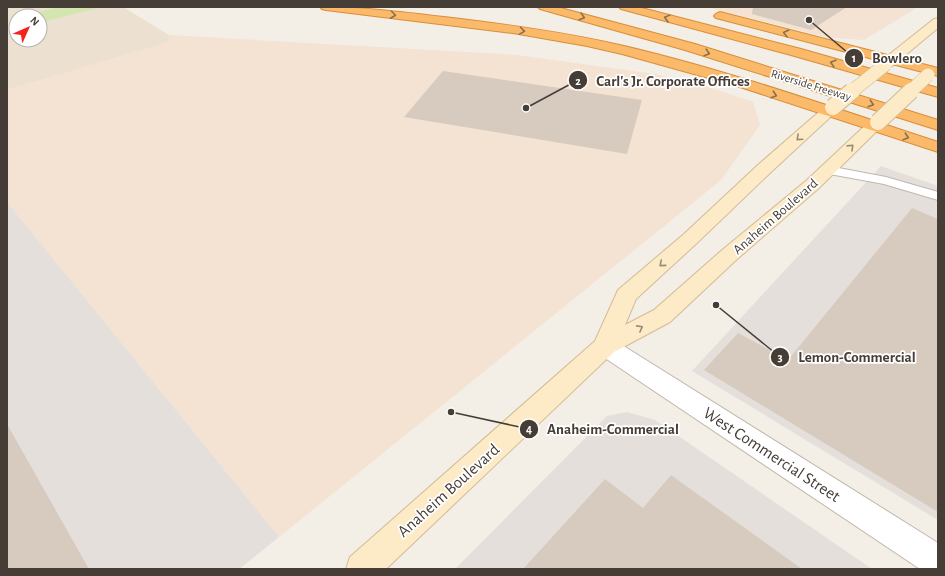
<svg xmlns="http://www.w3.org/2000/svg" width="945" height="576" font-family="'Alegreya Sans',sans-serif">
	<rect width="100%" height="100%" fill="#f3eee6"/>
	<path fill="#f4e2d2" d="M 706,7 L 918,7 L 864,40 L 825,37 Z
		M 169,35 L 517,55 L 655,74 L 702,85 L 753,102 L 760,125 L 721,180 L 279,537 L 7,202 L 7,90 L 167,42 Z"/>
	<path fill="#e5dfdb" d="M 881,166 L 938,186 L 938,520 L 692,371 Z
		M 7,202 L 279,537 L 239,569 L 7,569 Z
		M 627,412 L 655,420 L 872,569 L 455,569 L 607,416 Z"/>
	<path fill="#ece1d0" fill-rule="evenodd" d="M 7,7 L 123,7 L 169,35 L 168,42 L 7,90 ZM 16,16 L 40,16 L 40,40 L 16,40 Z"/>
	<path fill="#d4e6b0" d="M 59,7 L 93,7 L 95,9 L 42,22 L 40,20 L 40,16 L 34,16 L 31,14 Z"/>
	<path fill="#d7cbbf" d="M 753,7 L 847,7 L 811,30 L 752,14 Z
		M 443,71 L 642,100 L 627,154 L 404,117 Z
		M 912,208 L 938,219 L 938,512 L 704,370 L 738,333 L 788,360 Z
		M 7,424 L 89,569 L 7,569 Z
		M 671,475 L 802,569 L 523,569 L 605,479 L 643,508 Z"/>
	<g fill="none" stroke-linecap="round" stroke-linejoin="round">
		<g stroke="#c1b7ac" stroke-width="2">
			<path id="lane" d="M 828,166 L 886,177 L 938,192 L 938,200 L 884,184 L 824,173 L 822,170 L 824,167 Z"/>
		</g>
		<g stroke="#c1b7ac" stroke-width="2">
			<path id="street" d="M 605,337 L 614,340 L 938,543 L 938,569 L 920,569 L 596,352 L 593,346 L 596,340 Z"/>
		</g>
		<g stroke="#d2bc97" stroke-width="2">
			<path id="secondary" d="M 938,18 L 938,28 L 891,67 L 881,67 L 879,64 L 881,61 L 934,19 Z
				M 833,102 L 838,104 L 841,107 L 838,110 L 771,172 L 698,242 L 636,299 L 625,325 L 654,310 L 721,251 L 807,180 L 872,119 L 878,117 L 884,119 L 886,122 L 819,188 L 735,261 L 670,322 L 614,352 L 386,569 L 346,569 L 350,557 L 595,341 L 618,290 L 684,234 L 759,164 L 828,104 Z"/>
		</g>
		<g stroke="#d98d39" stroke-width="2">
			<path id="highway" d="M 320,7 C 362,7 403,12 444,17 C 504,24 564,32 624,46 C 730,71 834,108 938,142 L 938,152 L 737,86 L 622,54 L 587,46 L 513,33 L 326,10 L 322,9 Z
				M 538,7 L 557,7 L 695,44 L 938,120 L 938,130 L 685,50 L 540,9 Z
				M 619,7 L 638,7 L 801,49 L 938,88 L 938,97 L 791,55 L 621,9 Z
				M 720,12 L 938,68 L 938,76 L 716,18 L 714,16 L 716,14 Z"/>
		</g>
		<use href="#lane" fill="#fff" fill-rule="evenodd"/>
		<use href="#street" fill="#fff" fill-rule="evenodd"/>
		<use href="#secondary" fill="#fdeac6" fill-rule="evenodd"/>
		<use href="#highway" fill="#faba6a" fill-rule="evenodd"/>
		<g stroke="#d2bc97" stroke-width="14" stroke-linecap="butt">
			<path id="secondary-bridge-far1" d="M 851,92 L 886,64
				M 910,92 L 928,75"/>
		</g>
		<g stroke="#d2bc97" stroke-width="18" stroke-linecap="butt">
			<path id="secondary-bridge" d="M 833,107 L 852,91
				M 878,122 L 911,91"/>
		</g>
		<use href="#secondary-bridge-far1" stroke="#fdeac6" stroke-width="13"/>
		<use href="#secondary-bridge" stroke="#fdeac6" stroke-width="16"/>
	</g>
	<defs><path id="oneway-chevron" d="M-2-3.5L2.5 0L-2 3.5" fill="none" stroke-width="1.6" stroke-linecap="round" stroke-linejoin="round"/></defs>
	<g stroke="#8d6f4b">
		<use href="#oneway-chevron" transform="translate(393 15) rotate(7)"/>
		<use href="#oneway-chevron" transform="translate(582 17) rotate(16)"/>
		<use href="#oneway-chevron" transform="translate(667 18) rotate(-165)"/>
		<use href="#oneway-chevron" transform="translate(522 31) rotate(9)"/>
		<use href="#oneway-chevron" transform="translate(786 33) rotate(-166)"/>
		<use href="#oneway-chevron" transform="translate(707 53) rotate(17)"/>
		<use href="#oneway-chevron" transform="translate(833 63) rotate(-164)"/>
		<use href="#oneway-chevron" transform="translate(774 95) rotate(18)"/>
		<use href="#oneway-chevron" transform="translate(871 104) rotate(18)"/>
		<use href="#oneway-chevron" transform="translate(906 137) rotate(18)"/>
	</g>
	<g stroke="#988b77">
		<use href="#oneway-chevron" transform="translate(799 138) rotate(138)"/>
		<use href="#oneway-chevron" transform="translate(851 147) rotate(-44)"/>
		<use href="#oneway-chevron" transform="translate(662 264) rotate(139)"/>
		<use href="#oneway-chevron" transform="translate(640 328) rotate(-28)"/>
	</g>
	<g text-anchor="middle" stroke-width="3.5" stroke-linejoin="round" paint-order="stroke">
		<g font-size="12" fill="#453d36" stroke="#fff">
			<text transform="translate(811 85) rotate(17)" y="4">Riverside Freeway</text>
		</g>
		<g font-size="14" fill="#453d36" stroke="#fff">
			<text transform="translate(775 216) rotate(-41)" y="5">Anaheim Boulevard</text>
		</g>
		<g font-size="17" fill="#453d36" stroke="#fff">
			<text transform="translate(772 454) rotate(33)" y="6">West Commercial Street</text>
			<text transform="translate(448 490) rotate(-42)" y="6">Anaheim Boulevard</text>
		</g>
	</g>
	<path fill="none" stroke="#453d36" stroke-width="1.5" d="M809 20L854 58M526 108L578 80M716 305L780 357M451 412L529 429"/>
	<g fill="#453d36" stroke="#fff" stroke-width="1.5">
		<circle cx="809" cy="20" r="4"/>
		<circle cx="526" cy="108" r="4"/>
		<circle cx="716" cy="305" r="4"/>
		<circle cx="451" cy="412" r="4"/>
		<circle cx="854" cy="58" r="10"/>
		<circle cx="578" cy="80" r="10"/>
		<circle cx="780" cy="357" r="10"/>
		<circle cx="529" cy="429" r="10"/>
	</g>
	<g font-size="12" text-anchor="middle" font-weight="bold" fill="#fff">
		<text x="854" y="62">1</text>
		<text x="578" y="85">2</text>
		<text x="780" y="361">3</text>
		<text x="529" y="433">4</text>
	</g>
	<g font-size="15" text-anchor="middle" font-weight="bold" fill="#453d36" stroke="#fff" stroke-width="3.5" stroke-linejoin="round" paint-order="stroke">
		<text x="897" y="63">Bowlero</text>
		<text x="673" y="86">Carl's Jr. Corporate Offices</text>
		<text x="857" y="362">Lemon-Commercial</text>
		<text x="613" y="434">Anaheim-Commercial</text>
	</g>
	<rect width="945" height="576" fill="none" stroke="#453d36" stroke-width="16"/>
	<g transform="translate(28 28) rotate(45)"><circle r="19" fill="#ffffff" stroke="#b5b1af"/>
	<path d="M0-3L7 15L0 10L-7 15Z" fill="#f5241b"/>
	<text y="-6" font-size="11" font-weight="bold" text-anchor="middle" fill="#453d36">N</text>
	</g>
</svg>
